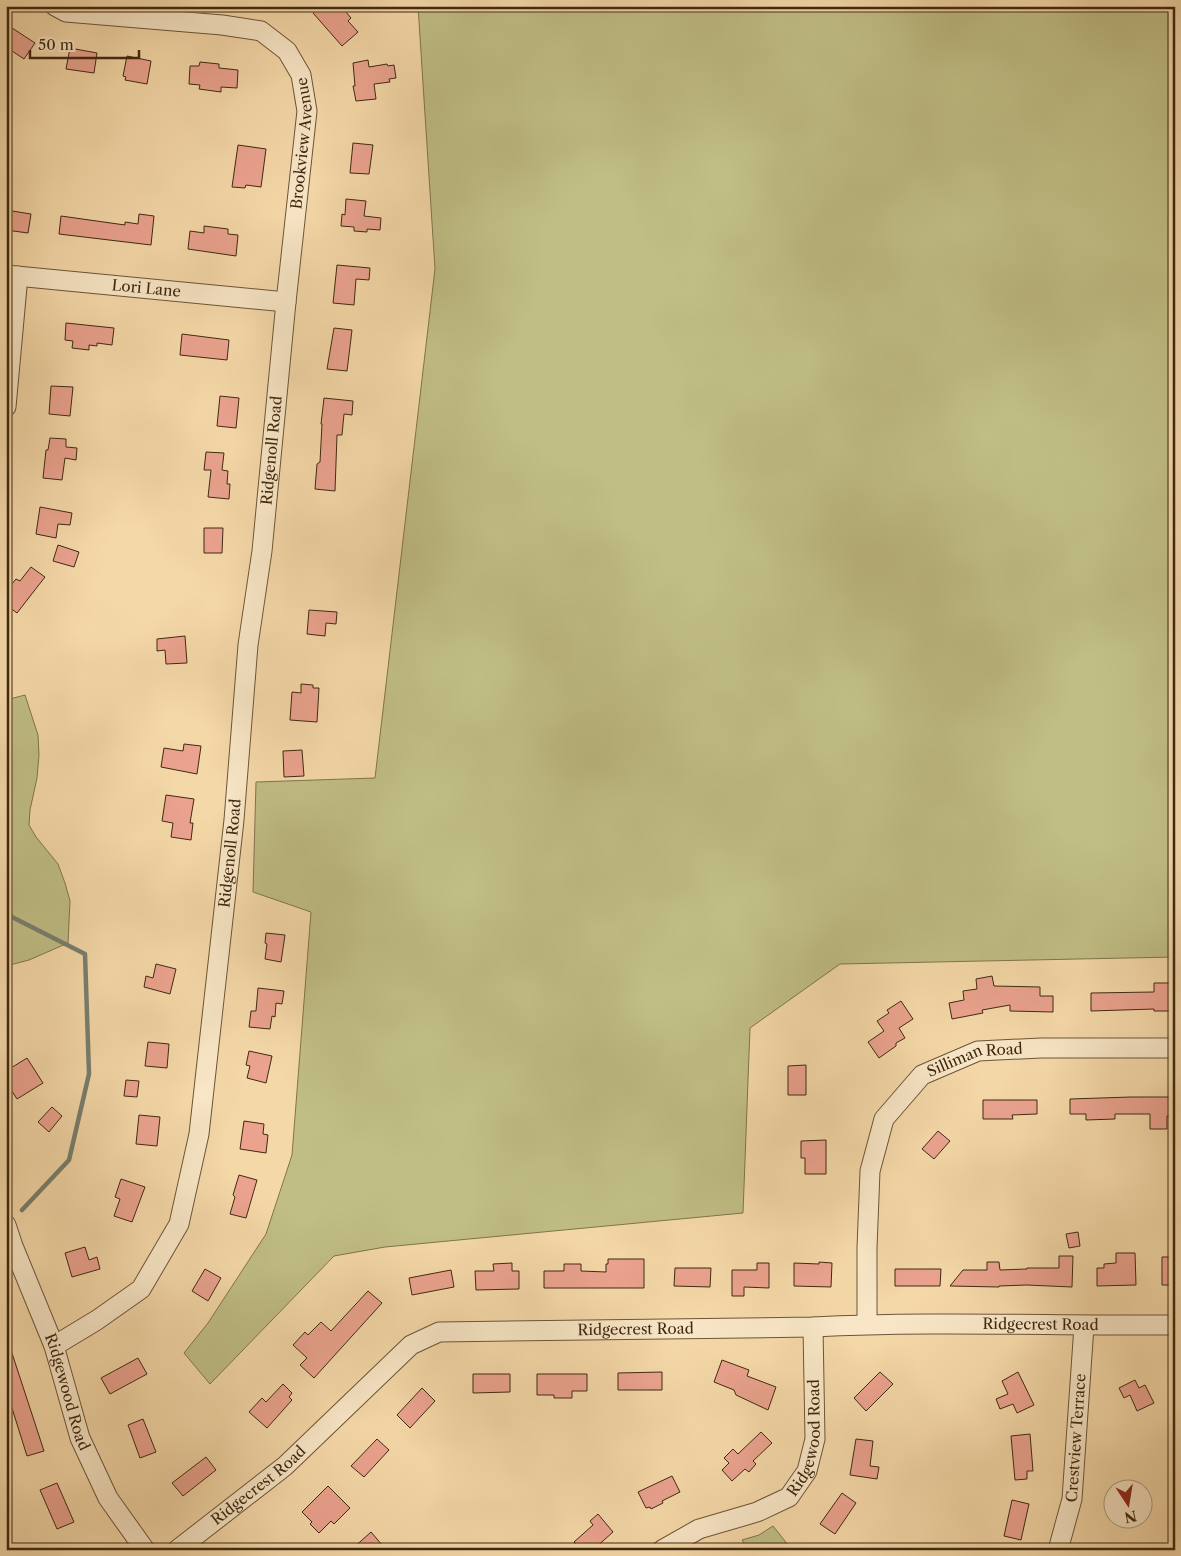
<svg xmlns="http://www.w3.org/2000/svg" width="1181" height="1556" font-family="'Libre Caslon Text',serif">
	<rect width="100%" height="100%" fill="#f5d8a8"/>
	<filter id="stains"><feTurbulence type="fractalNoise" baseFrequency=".004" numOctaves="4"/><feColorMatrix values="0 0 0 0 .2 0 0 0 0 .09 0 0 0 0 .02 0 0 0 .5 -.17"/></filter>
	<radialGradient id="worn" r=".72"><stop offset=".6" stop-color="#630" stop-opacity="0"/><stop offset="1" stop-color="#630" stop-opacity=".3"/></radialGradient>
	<path fill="#c0be85" stroke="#80744c" d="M 418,6 L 1175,6 L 1175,957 L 840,964 L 750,1028 L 743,1213 L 385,1247 L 334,1256 L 210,1384 L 184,1353 L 208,1323 L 266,1234 L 292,1155 L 311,912 L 253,892 L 256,782 L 375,778 L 435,269 Z
		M 25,695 L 38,735 L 39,755 L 37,778 L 30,810 L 29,825 L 36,837 L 58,864 L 65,883 L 70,901 L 68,943 L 29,960 L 6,966 L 6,700 Z
		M 773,1526 L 792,1550 L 748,1550 L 742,1540 L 759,1535 Z"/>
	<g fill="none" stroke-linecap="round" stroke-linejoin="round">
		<path stroke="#777f6e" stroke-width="4.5" d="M 6,914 L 85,954 L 89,1074 L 69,1160 L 22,1210"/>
	</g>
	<path fill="#eba38f" stroke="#3f2912" d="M 320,6 L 341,6 L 351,18 L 348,21 L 358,32 L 342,46 L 313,13 Z
		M 6,24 L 35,43 L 24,59 L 6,47 Z
		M 70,48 L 97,53 L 94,73 L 66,69 Z
		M 127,56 L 151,61 L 147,84 L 125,80 L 126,77 L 123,76 Z
		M 368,60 L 369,67 L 387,64 L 388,66 L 394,65 L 396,78 L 389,79 L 390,82 L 374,84 L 376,99 L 356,101 L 353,86 L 355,86 L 353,63 Z
		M 200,62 L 219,64 L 219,68 L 238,70 L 237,88 L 221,87 L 221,92 L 199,89 L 200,85 L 189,84 L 190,66 L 199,66 Z
		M 353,143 L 373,145 L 369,174 L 350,173 Z
		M 238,145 L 266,149 L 261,187 L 246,185 L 245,188 L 232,187 Z
		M 346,199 L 366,201 L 364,216 L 381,218 L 380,230 L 367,229 L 367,232 L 354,231 L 354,227 L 341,226 L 342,214 L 345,215 Z
		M 6,210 L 31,214 L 28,233 L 6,230 Z
		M 139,214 L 154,216 L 151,245 L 59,234 L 61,216 L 125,225 L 125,222 L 138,224 Z
		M 204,226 L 228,229 L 228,234 L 238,235 L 236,256 L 188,249 L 190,231 L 204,233 Z
		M 337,265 L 370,268 L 369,280 L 356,279 L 354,305 L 333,303 Z
		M 66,323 L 114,328 L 112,345 L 97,343 L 97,346 L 89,345 L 89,350 L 72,348 L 73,341 L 65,340 Z
		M 334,328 L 352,330 L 347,371 L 327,369 Z
		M 182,334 L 229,340 L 227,360 L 180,355 Z
		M 51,386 L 73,387 L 70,416 L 49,414 Z
		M 220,396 L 239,398 L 236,428 L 217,426 Z
		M 324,398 L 353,401 L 352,415 L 344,414 L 342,435 L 337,435 L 335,491 L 315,489 L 317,464 L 320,462 L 322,424 L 321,424 Z
		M 50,438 L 66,439 L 66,447 L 77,448 L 76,460 L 65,458 L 62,480 L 43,478 L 46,450 L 48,450 Z
		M 206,452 L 224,453 L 222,470 L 228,471 L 227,484 L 230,484 L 229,499 L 208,497 L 211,470 L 204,470 Z
		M 40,507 L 72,513 L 70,525 L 58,524 L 56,538 L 36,534 Z
		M 204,528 L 223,528 L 222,553 L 204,553 Z
		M 58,545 L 79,552 L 74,567 L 53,561 Z
		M 31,567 L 45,577 L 17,613 L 6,605 L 6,591 L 16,579 L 20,581 Z
		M 309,610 L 337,612 L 336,624 L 326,623 L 325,636 L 307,634 Z
		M 185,636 L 187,663 L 166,664 L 165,650 L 157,651 L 157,639 Z
		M 301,684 L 313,685 L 313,688 L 319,688 L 317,722 L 290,720 L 292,692 L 301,693 Z
		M 184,744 L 201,746 L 197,774 L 161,767 L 164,748 L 183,751 Z
		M 302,750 L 304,776 L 284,777 L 283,751 Z
		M 166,795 L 194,799 L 190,823 L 193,823 L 191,840 L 171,837 L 173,823 L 162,821 Z
		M 266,933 L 285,935 L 281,962 L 265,959 L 267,944 L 265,943 Z
		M 156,964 L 176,969 L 170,994 L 144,987 L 146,976 L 153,978 Z
		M 992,976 L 994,986 L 1040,987 L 1040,996 L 1053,996 L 1053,1012 L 1010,1011 L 1010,1005 L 982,1010 L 983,1013 L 952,1019 L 949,1003 L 964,1000 L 963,991 L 977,989 L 976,979 Z
		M 1154,983 L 1174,983 L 1175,1011 L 1154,1011 L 1154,1009 L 1091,1011 L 1091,993 L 1154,992 Z
		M 258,988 L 284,991 L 282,1004 L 276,1003 L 275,1017 L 272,1016 L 270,1029 L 249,1027 L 251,1011 L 256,1011 Z
		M 901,1001 L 913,1019 L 899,1028 L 905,1038 L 896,1043 L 896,1046 L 879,1058 L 868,1042 L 884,1031 L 877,1021 L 889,1013 L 887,1010 Z
		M 148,1042 L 169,1044 L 167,1068 L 145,1066 Z
		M 249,1051 L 272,1056 L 266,1083 L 247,1078 L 250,1066 L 246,1065 Z
		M 27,1058 L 43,1083 L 17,1099 L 6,1082 L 6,1071 Z
		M 806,1065 L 806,1095 L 788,1095 L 788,1066 Z
		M 126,1080 L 139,1081 L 137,1097 L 124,1096 Z
		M 1131,1097 L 1175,1097 L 1175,1117 L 1167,1116 L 1167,1129 L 1150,1129 L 1150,1114 L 1115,1114 L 1115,1119 L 1086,1120 L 1086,1114 L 1070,1114 L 1070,1099 Z
		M 983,1100 L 1037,1100 L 1037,1114 L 1012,1115 L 1013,1119 L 983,1119 Z
		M 52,1107 L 62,1116 L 49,1132 L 38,1122 Z
		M 139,1115 L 160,1117 L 157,1146 L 136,1144 Z
		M 244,1121 L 264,1124 L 263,1134 L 268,1135 L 266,1153 L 240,1149 Z
		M 938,1131 L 950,1141 L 934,1159 L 922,1149 Z
		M 826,1140 L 826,1174 L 805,1174 L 805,1158 L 801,1158 L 801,1141 Z
		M 239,1175 L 257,1180 L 246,1218 L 230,1214 L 235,1197 L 233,1195 Z
		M 121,1179 L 145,1187 L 132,1222 L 114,1216 L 120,1199 L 115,1197 Z
		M 1078,1232 L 1080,1246 L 1069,1248 L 1066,1234 Z
		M 85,1247 L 89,1260 L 97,1257 L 100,1269 L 72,1277 L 65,1253 Z
		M 1116,1253 L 1135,1253 L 1136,1285 L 1097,1286 L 1097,1268 L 1104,1268 L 1104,1264 L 1116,1263 Z
		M 1059,1256 L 1073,1256 L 1072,1287 L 1027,1285 L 999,1286 L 999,1287 L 950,1286 L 963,1270 L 987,1270 L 987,1262 L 999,1262 L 1000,1270 L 1027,1269 L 1027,1268 L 1059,1268 Z
		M 1162,1257 L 1175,1257 L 1175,1285 L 1162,1285 Z
		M 608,1259 L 644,1259 L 644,1288 L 544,1288 L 544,1271 L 564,1271 L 564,1264 L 581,1264 L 581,1271 L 606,1272 L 606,1264 L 608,1264 Z
		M 819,1262 L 832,1263 L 831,1287 L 794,1286 L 794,1263 L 819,1264 Z
		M 512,1263 L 512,1271 L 519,1271 L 519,1289 L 476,1290 L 475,1271 L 494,1271 L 493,1264 Z
		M 757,1263 L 769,1263 L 769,1288 L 744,1287 L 744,1296 L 732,1296 L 732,1270 L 757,1270 Z
		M 675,1268 L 711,1268 L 710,1287 L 674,1286 Z
		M 205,1269 L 221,1278 L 208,1301 L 192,1291 Z
		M 895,1269 L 941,1269 L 940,1286 L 895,1286 Z
		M 451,1270 L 454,1287 L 412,1295 L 409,1278 Z
		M 368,1291 L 382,1303 L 314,1378 L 300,1365 L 307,1358 L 293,1345 L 305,1332 L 308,1335 L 321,1322 L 331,1331 Z
		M 9,1344 L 44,1451 L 27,1456 L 11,1405 L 10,1406 L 6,1393 L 6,1345 Z
		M 138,1358 L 147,1374 L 110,1394 L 101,1378 Z
		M 722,1360 L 749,1370 L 747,1376 L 776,1387 L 768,1410 L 736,1395 L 734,1390 L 714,1382 Z
		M 662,1372 L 662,1390 L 618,1390 L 618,1373 Z
		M 880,1372 L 893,1384 L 866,1411 L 854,1398 Z
		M 1018,1372 L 1034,1405 L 1017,1413 L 1013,1404 L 1000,1409 L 996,1399 L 1008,1394 L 1002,1381 Z
		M 473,1374 L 510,1374 L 510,1392 L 473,1393 Z
		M 537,1374 L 587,1374 L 587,1391 L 572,1391 L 572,1398 L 554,1398 L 554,1395 L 537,1395 Z
		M 1135,1380 L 1139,1388 L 1145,1385 L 1154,1403 L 1137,1411 L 1130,1395 L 1124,1398 L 1119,1388 Z
		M 283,1384 L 292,1393 L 289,1397 L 292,1400 L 267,1428 L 249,1412 L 262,1398 L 266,1402 Z
		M 422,1388 L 435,1401 L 410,1428 L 397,1415 Z
		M 143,1419 L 156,1452 L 140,1458 L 128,1425 Z
		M 761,1432 L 772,1443 L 753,1461 L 756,1464 L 749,1472 L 745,1469 L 732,1481 L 722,1470 L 729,1463 L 724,1458 L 733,1449 L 738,1454 Z
		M 1030,1434 L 1033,1471 L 1027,1471 L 1027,1479 L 1015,1480 L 1011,1436 Z
		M 377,1439 L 389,1450 L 364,1477 L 351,1466 Z
		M 856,1439 L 873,1441 L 870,1466 L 879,1467 L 877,1479 L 850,1475 Z
		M 206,1457 L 216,1470 L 183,1496 L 172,1483 Z
		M 672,1476 L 680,1492 L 662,1501 L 663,1503 L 651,1509 L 650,1507 L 646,1508 L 638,1492 Z
		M 57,1483 L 74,1522 L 57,1529 L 40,1490 Z
		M 328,1486 L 350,1508 L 334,1524 L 331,1521 L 319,1533 L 310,1524 L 312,1522 L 302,1512 Z
		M 842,1493 L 856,1503 L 835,1534 L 820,1524 Z
		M 1012,1500 L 1029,1504 L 1021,1540 L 1004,1536 Z
		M 598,1514 L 613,1532 L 593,1550 L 581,1550 L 574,1542 L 593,1525 L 590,1521 Z
		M 371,1532 L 382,1545 L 376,1550 L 351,1550 Z"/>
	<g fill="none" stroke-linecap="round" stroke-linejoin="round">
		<g stroke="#6c5538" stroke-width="21">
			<g id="minor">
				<path id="s1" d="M 6,275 L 286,302"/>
				<path d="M 6,407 L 18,276"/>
				<path id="s2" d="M 6,1225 L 13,1246 L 54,1346 L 80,1438 L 108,1498 L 145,1550"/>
				<path id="s3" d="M 867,1324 L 867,1248 L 870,1171 L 884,1119 L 922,1075 L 978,1051 L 1041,1048 L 1175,1048"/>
				<path id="s4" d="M 54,1346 L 97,1320 L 141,1289 L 179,1224 L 199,1134 L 234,820 L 248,645 L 262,551 L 286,302 L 307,111 L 301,75 L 287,51 L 261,31 L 222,25 L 66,12 L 55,6"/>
				<path id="s5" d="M 177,1550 L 285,1466 L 411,1345 L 439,1332 L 813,1327 C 933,1321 1054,1326 1175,1325"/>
				<path id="s6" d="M 662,1550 L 699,1529 L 757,1512 L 789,1497 L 807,1471 L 815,1439 L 813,1327"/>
				<path id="s7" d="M 1058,1550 L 1072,1499 L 1084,1326"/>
			</g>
		</g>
		<use href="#minor" stroke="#f8e6c6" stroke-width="19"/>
	</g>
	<g text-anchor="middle" stroke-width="4" stroke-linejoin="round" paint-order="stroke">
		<g font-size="15" fill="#3f2912" stroke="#f8e6c6">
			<text dy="5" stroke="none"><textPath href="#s4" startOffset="1268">Brookview Avenue</textPath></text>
			<text dy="5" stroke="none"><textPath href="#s1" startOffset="141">Lori Lane</textPath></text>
			<text dy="5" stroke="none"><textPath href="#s4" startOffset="959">Ridgenoll Road</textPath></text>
			<text dy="5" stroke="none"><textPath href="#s4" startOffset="554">Ridgenoll Road</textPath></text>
			<text dy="5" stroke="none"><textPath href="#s3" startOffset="321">Silliman Road</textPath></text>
			<text dy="5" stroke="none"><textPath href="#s5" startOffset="944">Ridgecrest Road</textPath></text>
			<text dy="5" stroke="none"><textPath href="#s5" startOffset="539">Ridgecrest Road</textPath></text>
			<text dy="5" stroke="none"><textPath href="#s2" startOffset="178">Ridgewood Road</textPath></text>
			<text dy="5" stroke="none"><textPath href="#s6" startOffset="202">Ridgewood Road</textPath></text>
			<text dy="5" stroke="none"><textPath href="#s7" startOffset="114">Crestview Terrace</textPath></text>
			<text dy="5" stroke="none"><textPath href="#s5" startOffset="104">Ridgecrest Road</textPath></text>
		</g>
	</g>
	<rect width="1181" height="1556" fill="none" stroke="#f5d8a8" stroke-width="25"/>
	<rect x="8" y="8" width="1166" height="1541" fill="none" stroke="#3f2912" stroke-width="2.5"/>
	<rect x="12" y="12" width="1156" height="1531" fill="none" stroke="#3f2912"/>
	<g transform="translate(1128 1504) rotate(168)"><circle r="24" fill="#f8e6c6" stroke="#ae9a7e"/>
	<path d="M0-4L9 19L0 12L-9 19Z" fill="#8f2418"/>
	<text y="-8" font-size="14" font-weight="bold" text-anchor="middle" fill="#3f2912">N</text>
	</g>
	<path d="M30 50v8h109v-8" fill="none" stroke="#3f2912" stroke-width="2.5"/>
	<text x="38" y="50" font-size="15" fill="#3f2912" stroke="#f8e6c6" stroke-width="4" paint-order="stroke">50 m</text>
	<rect width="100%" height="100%" filter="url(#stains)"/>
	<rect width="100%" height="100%" fill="url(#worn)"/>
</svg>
